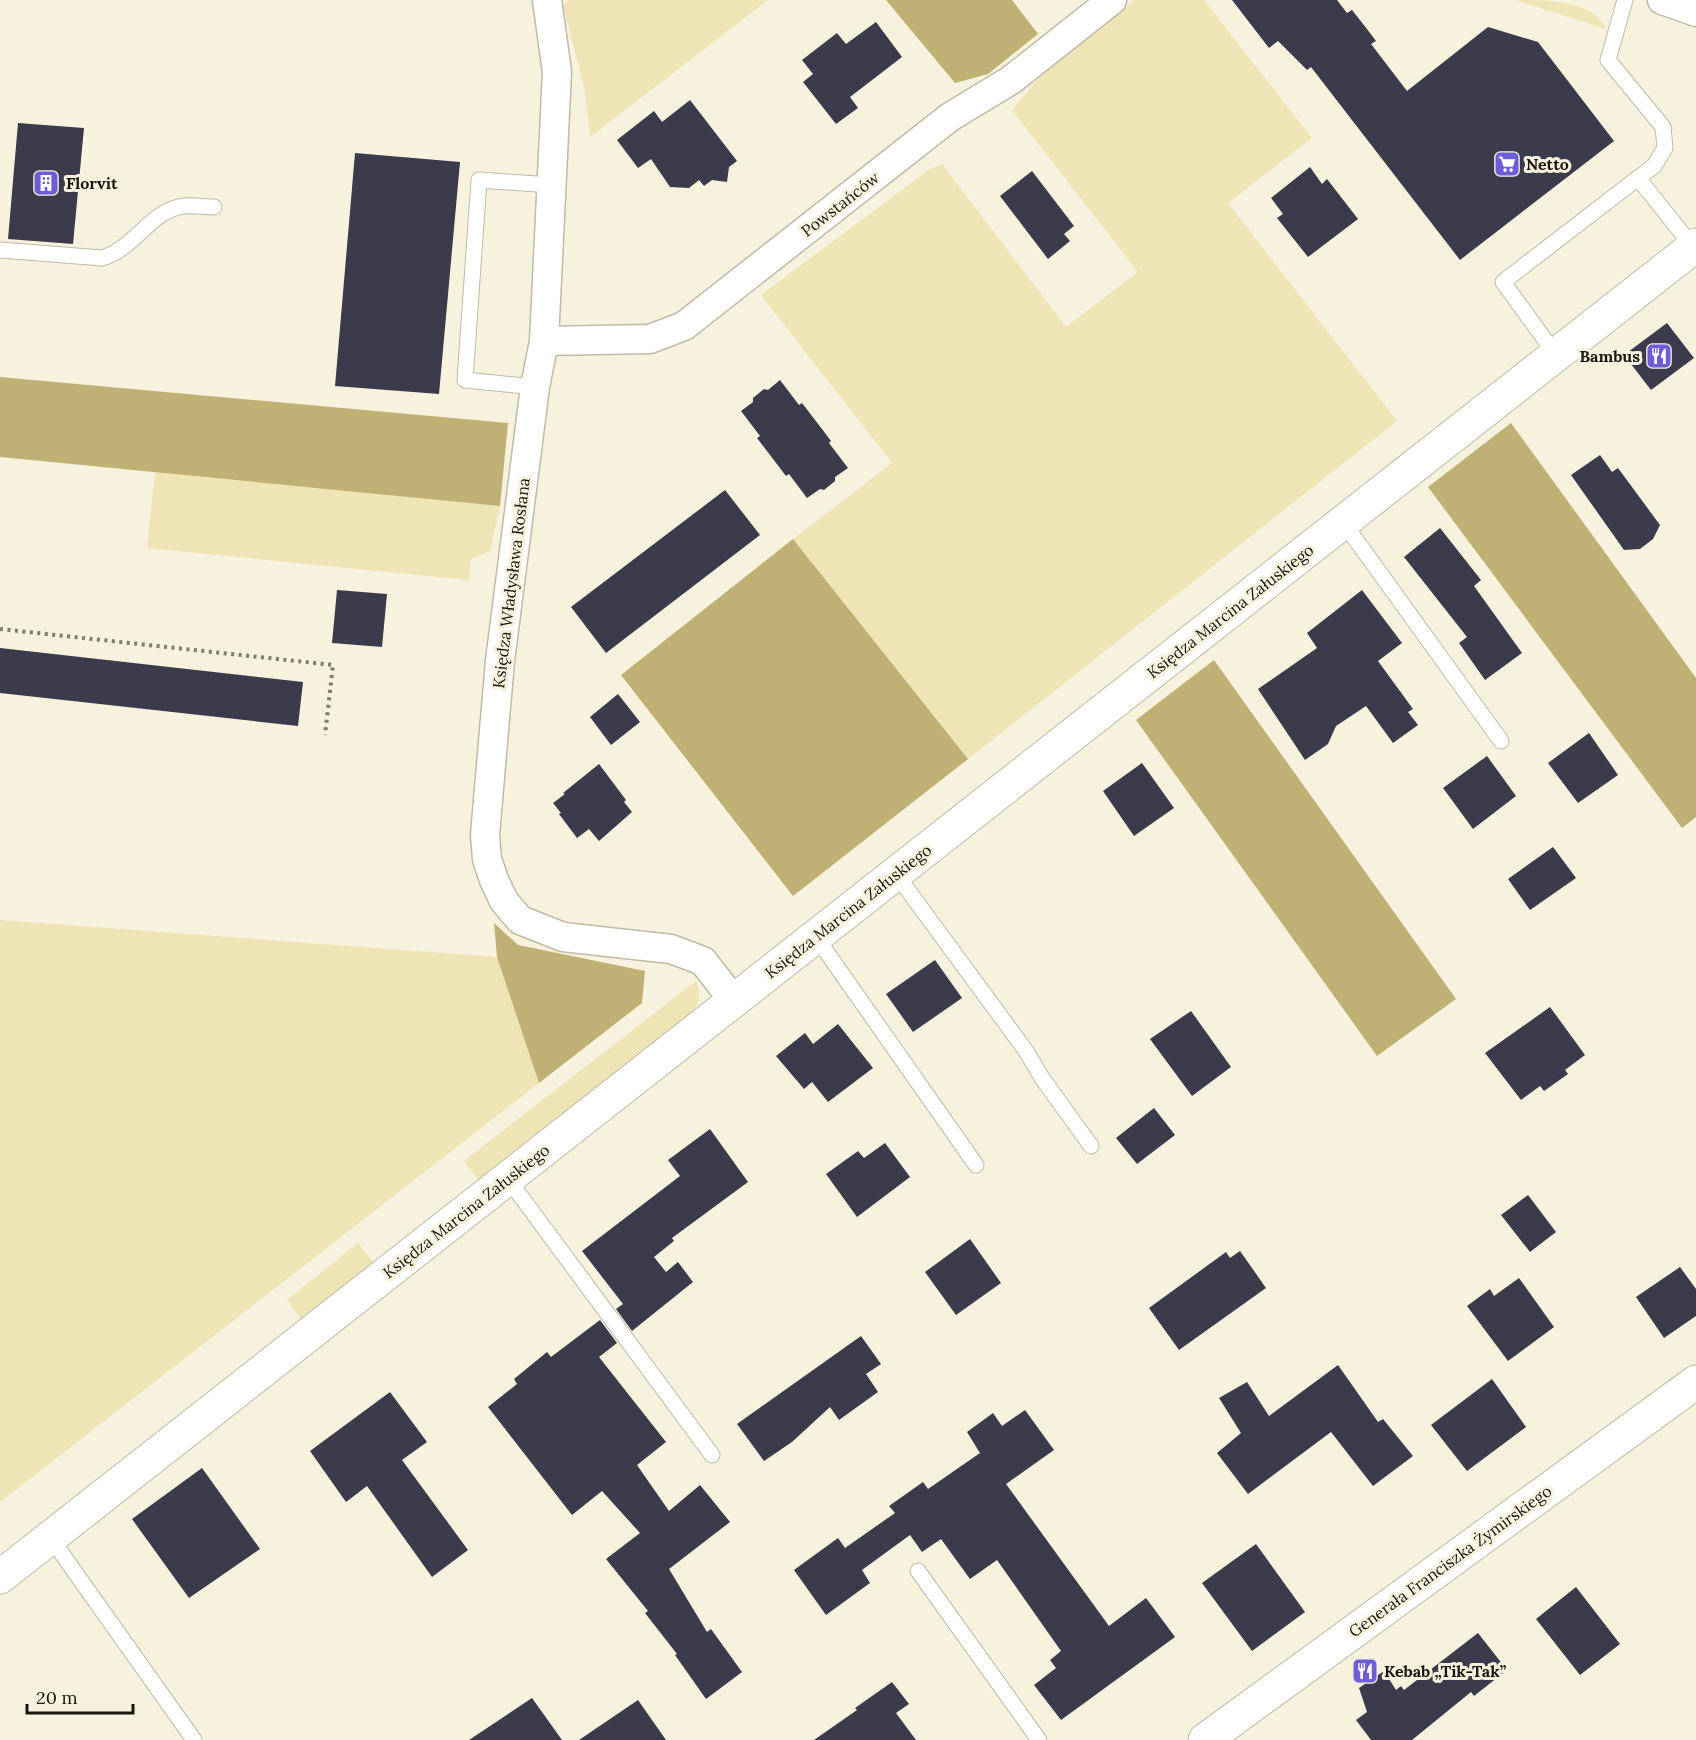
<svg xmlns="http://www.w3.org/2000/svg" width="1696" height="1740" font-family="Lora,serif">
	<rect width="100%" height="100%" fill="#f7f2dd"/>
	<path fill="#efe4b5" d="M 568,0 L 768,0 L 590,137 L 585,91 L 563,5 Z
		M 1134,0 L 1204,0 L 1312,138 L 1228,203 L 1397,421 L 968,759 L 793,539 L 892,463 L 761,295 L 930,169 L 942,164 L 1066,327 L 1138,272 L 1012,110 L 1040,77 Z
		M 1515,0 C 1546,0 1594,0 1606,29 Z
		M 155,472 L 500,506 L 490,551 L 471,559 L 469,580 L 147,548 Z
		M 0,920 L 497,957 L 539,1083 L 0,1502 Z
		M 696,981 C 701,993 700,1001 693,1012 L 479,1180 L 464,1161 Z
		M 358,1243 L 374,1263 L 302,1320 L 287,1300 Z"/>
	<path fill="#bfb173" d="M 886,0 L 1012,0 L 1038,34 L 988,74 L 955,83 Z
		M 0,377 L 508,423 L 500,506 L 0,457 Z
		M 1511,423 L 1696,678 L 1696,817 L 1682,828 L 1428,487 Z
		M 793,539 L 968,759 L 793,896 L 621,675 Z
		M 1214,660 L 1456,999 L 1377,1056 L 1136,720 Z
		M 494,923 L 518,945 L 645,971 L 642,1003 L 539,1083 L 497,957 Z"/>
	<path fill="#3b3b4c" d="M 1232,0 L 1337,0 L 1347,13 L 1352,10 L 1367,29 L 1376,41 L 1371,44 L 1407,91 L 1488,27 L 1538,42 L 1614,141 L 1460,260 L 1311,67 L 1307,70 L 1278,41 L 1269,48 Z
		M 876,22 L 902,57 L 850,97 L 858,108 L 836,124 L 803,82 L 813,74 L 802,60 L 837,33 L 846,44 Z
		M 690,100 L 737,161 L 729,167 L 727,182 L 712,180 L 704,186 L 699,180 L 689,188 L 670,187 L 651,159 L 638,168 L 617,140 L 654,111 L 662,122 Z
		M 18,123 L 84,128 L 73,244 L 8,239 Z
		M 355,153 L 460,162 L 439,394 L 335,386 Z
		M 1310,167 L 1322,184 L 1327,179 L 1358,219 L 1308,257 L 1277,218 L 1283,214 L 1271,198 Z
		M 1032,171 L 1074,226 L 1064,234 L 1070,241 L 1048,259 L 1000,196 Z
		M 1667,323 L 1694,358 L 1651,390 L 1624,355 Z
		M 780,380 L 799,405 L 802,403 L 822,429 L 831,441 L 829,443 L 848,468 L 835,477 L 835,481 L 824,490 L 820,489 L 807,498 L 789,474 L 786,476 L 757,438 L 760,436 L 741,411 L 753,402 L 753,398 L 764,389 L 768,390 Z
		M 1600,455 L 1612,472 L 1618,468 L 1660,525 L 1653,539 L 1640,549 L 1624,550 L 1571,475 Z
		M 725,490 L 760,535 L 606,653 L 571,607 Z
		M 1440,528 L 1481,580 L 1474,586 L 1522,653 L 1485,680 L 1459,643 L 1467,637 L 1404,557 Z
		M 337,590 L 387,594 L 382,647 L 332,643 Z
		M 1362,590 L 1402,643 L 1378,661 L 1413,709 L 1408,712 L 1418,725 L 1393,743 L 1366,706 L 1336,726 L 1328,744 L 1305,760 L 1258,689 L 1317,648 L 1307,633 Z
		M 0,648 L 303,682 L 298,726 L 0,693 Z
		M 618,694 L 640,722 L 611,745 L 590,717 Z
		M 1589,733 L 1618,775 L 1578,803 L 1548,763 Z
		M 1487,756 L 1516,796 L 1473,829 L 1443,788 Z
		M 1142,763 L 1174,808 L 1134,836 L 1103,791 Z
		M 599,764 L 626,800 L 624,802 L 632,812 L 599,841 L 589,829 L 577,838 L 559,814 L 561,813 L 553,803 L 565,794 L 563,793 Z
		M 1553,847 L 1576,878 L 1530,910 L 1508,879 Z
		M 935,960 L 962,998 L 913,1032 L 886,994 Z
		M 1550,1007 L 1585,1055 L 1565,1070 L 1568,1074 L 1544,1091 L 1540,1086 L 1521,1100 L 1485,1053 Z
		M 1191,1011 L 1231,1067 L 1192,1096 L 1150,1039 Z
		M 838,1024 L 873,1068 L 828,1102 L 812,1082 L 804,1089 L 776,1056 L 805,1033 L 813,1044 Z
		M 1154,1108 L 1175,1135 L 1137,1164 L 1116,1138 Z
		M 710,1129 L 748,1182 L 672,1238 L 674,1241 L 654,1257 L 666,1272 L 678,1262 L 693,1282 L 632,1331 L 616,1309 L 623,1304 L 582,1251 L 680,1176 L 668,1160 Z
		M 885,1143 L 910,1177 L 857,1217 L 826,1174 L 858,1151 L 864,1158 Z
		M 1528,1195 L 1556,1232 L 1530,1252 L 1501,1215 Z
		M 970,1239 L 1001,1283 L 956,1315 L 925,1272 Z
		M 1240,1251 L 1266,1288 L 1179,1350 L 1149,1308 L 1226,1252 L 1230,1258 Z
		M 1680,1267 L 1696,1289 L 1696,1316 L 1664,1338 L 1636,1297 Z
		M 1519,1278 L 1554,1327 L 1508,1361 L 1467,1306 L 1490,1289 L 1494,1296 Z
		M 600,1320 L 617,1343 L 599,1357 L 666,1442 L 637,1465 L 669,1511 L 700,1485 L 730,1522 L 669,1569 L 707,1632 L 711,1629 L 742,1672 L 706,1699 L 675,1655 L 677,1654 L 645,1613 L 648,1611 L 606,1559 L 640,1533 L 602,1491 L 572,1515 L 488,1407 L 517,1384 L 514,1379 L 547,1352 L 551,1357 Z
		M 861,1336 L 881,1364 L 866,1374 L 878,1392 L 839,1420 L 830,1407 L 792,1442 L 764,1461 L 737,1424 Z
		M 1338,1365 L 1378,1422 L 1383,1419 L 1413,1456 L 1373,1486 L 1331,1432 L 1248,1494 L 1217,1453 L 1241,1433 L 1219,1398 L 1247,1382 L 1269,1416 Z
		M 1492,1379 L 1526,1427 L 1467,1471 L 1431,1425 Z
		M 390,1392 L 427,1442 L 402,1460 L 468,1550 L 432,1577 L 367,1486 L 346,1502 L 310,1451 Z
		M 1025,1410 L 1054,1450 L 1006,1484 L 1109,1626 L 1146,1598 L 1175,1637 L 1061,1720 L 1034,1685 L 1056,1668 L 1050,1660 L 1061,1651 L 997,1560 L 970,1579 L 941,1539 L 922,1552 L 910,1535 L 862,1570 L 870,1583 L 826,1615 L 794,1570 L 838,1538 L 845,1548 L 895,1513 L 889,1506 L 923,1482 L 928,1489 L 980,1453 L 967,1432 L 993,1413 L 1002,1426 Z
		M 202,1468 L 260,1549 L 189,1598 L 132,1519 Z
		M 1256,1544 L 1305,1612 L 1252,1651 L 1202,1583 Z
		M 1576,1587 L 1620,1644 L 1580,1675 L 1536,1619 Z
		M 1478,1633 L 1507,1670 L 1474,1696 L 1471,1692 L 1412,1740 L 1371,1740 L 1356,1720 L 1367,1712 L 1359,1688 L 1384,1671 L 1396,1690 L 1401,1686 L 1404,1690 Z
		M 892,1682 L 909,1704 L 896,1713 L 916,1740 L 814,1740 L 857,1710 L 855,1708 Z
		M 532,1698 L 562,1740 L 469,1740 Z
		M 638,1700 L 666,1740 L 579,1740 Z"/>
	<g fill="none" stroke-linecap="round" stroke-linejoin="round">
		<g stroke="#bfbba6" stroke-width="17">
			<path id="lane" d="M 1625,0 L 1608,60 L 1663,127 L 1665,148 L 1654,166 L 1638,178
				M 0,250 L 102,258 C 135,249 152,208 185,206 C 194,205 205,207 214,207
				M 1556,355 L 1503,282 L 1638,178 L 1693,247
				M 535,387 L 465,380 L 479,180 L 551,185
				M 1343,522 L 1501,741
				M 896,874 L 1026,1051 L 1042,1078 L 1091,1146
				M 816,937 L 976,1165
				M 508,1179 L 712,1455
				M 50,1537 L 194,1740
				M 918,1571 L 1039,1740"/>
		</g>
		<g stroke="#bfbba6" stroke-width="31">
			<path id="street" d="M 547,0 L 557,72 L 544,341 L 535,387 L 500,661 L 485,835 L 487,859 L 494,880 L 504,901 L 520,920 L 563,937 L 671,949 L 703,961 L 734,1001
				M 1662,0 L 1696,12
				M 544,341 L 650,339 L 684,326 L 950,117 L 1011,80 L 1112,0"/>
		</g>
		<g stroke="#bfbba6" stroke-width="35">
			<path id="secondary" d="M 0,1577 L 1696,245
				M 1205,1740 L 1696,1382"/>
		</g>
		<path stroke="#7f7c6e" stroke-width="4" stroke-dasharray="3 4.5" stroke-linecap="butt" d="M 0,629 L 333,665 L 325,735"/>
		<use href="#lane" stroke="#fff" stroke-width="15"/>
		<use href="#street" stroke="#fff" stroke-width="28"/>
		<use href="#secondary" stroke="#fff" stroke-width="33"/>
	</g>
	<defs>
		<g id="supermarket-square" transform="scale(1.35)"><rect x="-9" y="-9" width="18" height="18" rx="4" fill="#6d5ed8" stroke="#f7f2dd"/><path d="M-6-5.5h2.5l.6 2H6L4.5 2H-2.5L-4.4-4H-6ZM-1.5 3.2a1.3 1.3 0 1 0 .1 0ZM3 3.2a1.3 1.3 0 1 0 .1 0Z" fill="#fff"/></g>
		<g id="building-square" transform="scale(1.35)"><rect x="-9" y="-9" width="18" height="18" rx="4" fill="#6d5ed8" stroke="#f7f2dd"/><path d="M-4-6H4V6H1V3H-1V6H-4ZM-2.5-4.3h1.7v1.8h-1.7ZM.8-4.3h1.7v1.8H.8ZM-2.5-1h1.7V.8h-1.7ZM.8-1h1.7V.8H.8Z" fill="#fff"/></g>
		<g id="restaurant-square" transform="scale(1.35)"><rect x="-9" y="-9" width="18" height="18" rx="4" fill="#6d5ed8" stroke="#f7f2dd"/><path d="M-5-6h1v4h1v-4h1v4h1v-4h1v5L-1.5 .5V6h-2V.5L-5-1ZM5-6V6H3V1.5H1.5Q1.5-4 5-6Z" fill="#fff"/></g>
	</defs>
	<g fill-rule="evenodd">
		<use href="#supermarket-square" x="1507" y="164"/>
		<use href="#building-square" x="46" y="183"/>
		<use href="#restaurant-square" x="1659" y="356"/>
		<use href="#restaurant-square" x="1365" y="1671"/>
	</g>
	<g text-anchor="middle" stroke-width="6" stroke-linejoin="round" paint-order="stroke">
		<g font-size="16" font-weight="bold" fill="#18160f" stroke="#f7f2dd" text-anchor="start">
			<text x="1526" y="170">Netto</text>
			<text x="66" y="189">Florvit</text>
			<text x="1640" y="362" text-anchor="end">Bambus</text>
			<text x="1384" y="1677">Kebab „Tik-Tak”</text>
		</g>
		<g font-size="16" fill="#18160f" stroke="#f7f2dd">
			<text transform="translate(840 204) rotate(-38)" y="6">Powstańców</text>
			<text transform="translate(511 583) rotate(-83)" y="6">Księdza Władysława Rosłana</text>
			<text transform="translate(1230 611) rotate(-38)" y="6">Księdza Marcina Załuskiego</text>
			<text transform="translate(848 911) rotate(-38)" y="6">Księdza Marcina Załuskiego</text>
			<text transform="translate(466 1211) rotate(-38)" y="6">Księdza Marcina Załuskiego</text>
			<text transform="translate(1450 1561) rotate(-36)" y="6">Generała Franciszka Żymirskiego</text>
		</g>
	</g>
	<path d="M27 1704v9h106v-9" fill="none" stroke="#18160f" stroke-width="3"/>
	<text x="36" y="1704" font-size="18" fill="#18160f" stroke="#f7f2dd" stroke-width="4.5" paint-order="stroke">20 m</text>
</svg>
